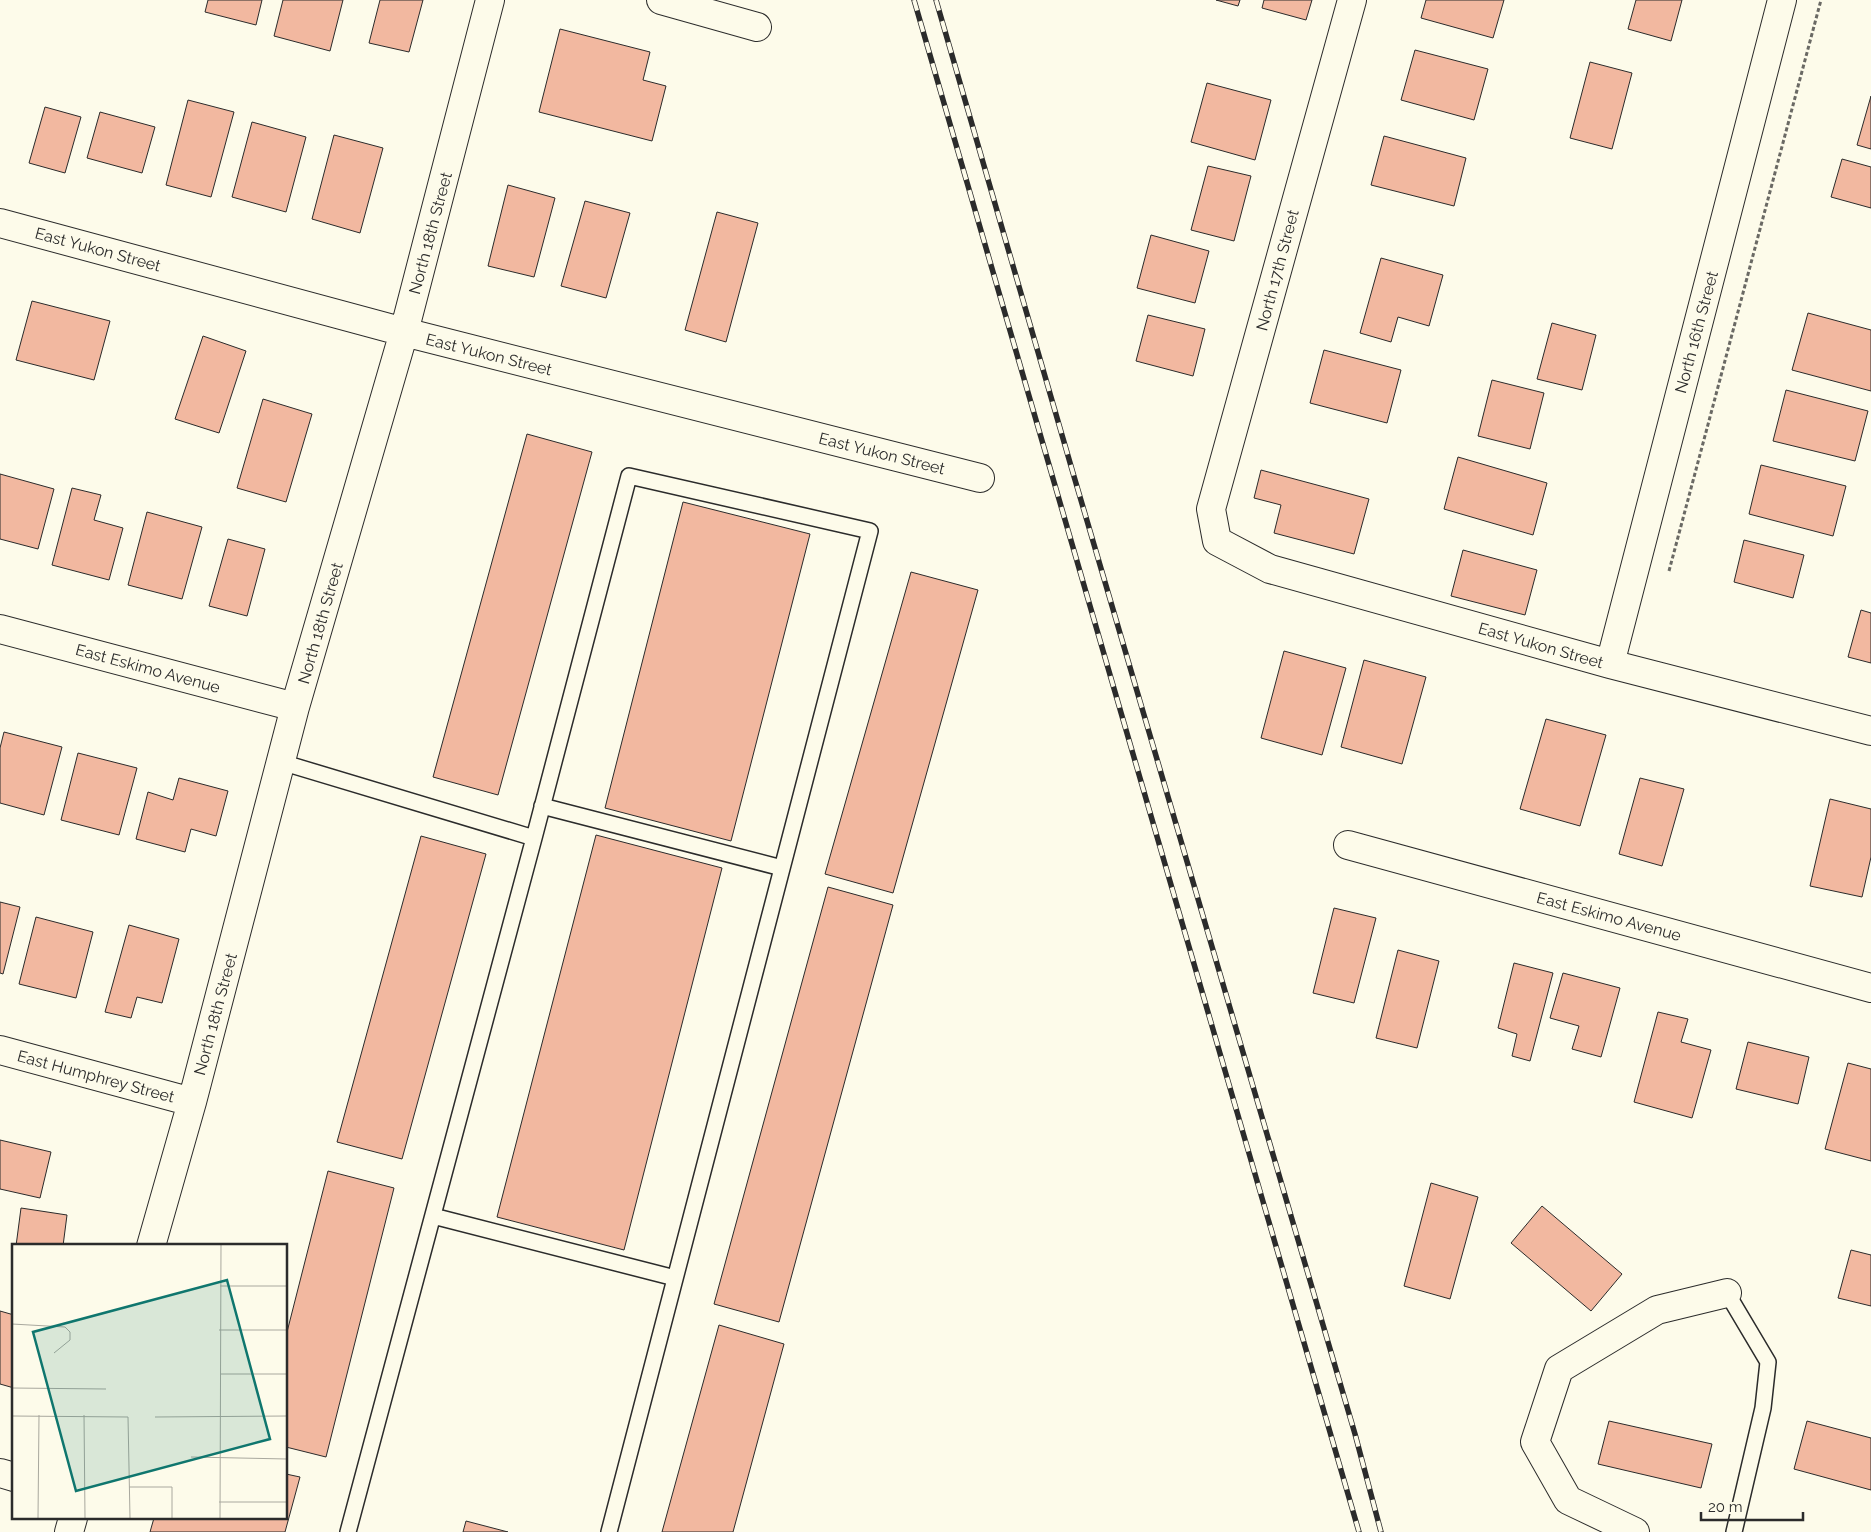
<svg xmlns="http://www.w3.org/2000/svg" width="1871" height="1532" font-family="Raleway,sans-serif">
	<rect width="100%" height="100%" fill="#fdfbea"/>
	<path fill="#f2b8a0" stroke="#2b2b2b" d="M 208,0 L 262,0 L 256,25 L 205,12 Z
		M 283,0 L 343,0 L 330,51 L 274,36 Z
		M 380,0 L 423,0 L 409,52 L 369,43 Z
		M 1216,0 L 1240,0 L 1238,6 Z
		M 1264,0 L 1312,0 L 1306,20 L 1262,8 Z
		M 1426,0 L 1504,0 L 1493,38 L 1421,18 Z
		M 1636,0 L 1682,0 L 1671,41 L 1628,29 Z
		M 560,29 L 650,52 L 643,80 L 666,86 L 652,141 L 539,112 Z
		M 1415,50 L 1488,69 L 1474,120 L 1401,100 Z
		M 1590,62 L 1632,73 L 1612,149 L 1570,138 Z
		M 1207,83 L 1271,100 L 1255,160 L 1191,142 Z
		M 1871,96 L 1871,149 L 1857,145 Z
		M 188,100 L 234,112 L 211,197 L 166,185 Z
		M 45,107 L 81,117 L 65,173 L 29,163 Z
		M 100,112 L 155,127 L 142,173 L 87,158 Z
		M 252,122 L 306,137 L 286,212 L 232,197 Z
		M 334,135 L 383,148 L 360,233 L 312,219 Z
		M 1384,136 L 1466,158 L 1454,206 L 1371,185 Z
		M 1842,159 L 1871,167 L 1871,208 L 1831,197 Z
		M 1208,166 L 1251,176 L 1234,241 L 1191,230 Z
		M 508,185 L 555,198 L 534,277 L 488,266 Z
		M 585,201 L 630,213 L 606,298 L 561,286 Z
		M 717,212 L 758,223 L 726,342 L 685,330 Z
		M 1151,235 L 1209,251 L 1195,303 L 1137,288 Z
		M 1381,258 L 1443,275 L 1429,326 L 1398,317 L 1391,342 L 1360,333 Z
		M 32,301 L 110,321 L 94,380 L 16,360 Z
		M 1808,313 L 1871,330 L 1871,391 L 1792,370 Z
		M 1148,315 L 1205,329 L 1193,376 L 1136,361 Z
		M 1552,323 L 1596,335 L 1582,390 L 1537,379 Z
		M 203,336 L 246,351 L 219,433 L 175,419 Z
		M 1324,350 L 1401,370 L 1387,423 L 1310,403 Z
		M 1492,380 L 1544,393 L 1530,449 L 1478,436 Z
		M 1786,390 L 1868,411 L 1855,461 L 1773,441 Z
		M 263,399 L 312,414 L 286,502 L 237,488 Z
		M 527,434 L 592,452 L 498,795 L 433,777 Z
		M 1458,457 L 1547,483 L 1533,535 L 1444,509 Z
		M 1761,465 L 1846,486 L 1833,536 L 1749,514 Z
		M 1261,470 L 1369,499 L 1354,554 L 1274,533 L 1281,505 L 1254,498 Z
		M 0,474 L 54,489 L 38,549 L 0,539 Z
		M 72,488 L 101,495 L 94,520 L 123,528 L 109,580 L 52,565 Z
		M 683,502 L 810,534 L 731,841 L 605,808 Z
		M 147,512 L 202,527 L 182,599 L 128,585 Z
		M 228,539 L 265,549 L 247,616 L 209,606 Z
		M 1744,540 L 1804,555 L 1793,598 L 1734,582 Z
		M 1463,550 L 1537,570 L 1525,615 L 1451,596 Z
		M 911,572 L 978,590 L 893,893 L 825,874 Z
		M 1861,610 L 1871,613 L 1871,663 L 1848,657 Z
		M 1284,651 L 1346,668 L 1322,755 L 1261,738 Z
		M 1364,660 L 1426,677 L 1402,764 L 1341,747 Z
		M 1546,719 L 1606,735 L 1580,826 L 1520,809 Z
		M 4,732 L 62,747 L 44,815 L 0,803 L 0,748 Z
		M 78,753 L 137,768 L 119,835 L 61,820 Z
		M 179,778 L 228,791 L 216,836 L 191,829 L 185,852 L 136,839 L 148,792 L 173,800 Z
		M 1640,778 L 1684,789 L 1662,866 L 1619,854 Z
		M 1830,799 L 1871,809 L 1871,857 L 1862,897 L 1810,886 Z
		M 596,835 L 722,868 L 624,1250 L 497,1217 Z
		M 421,836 L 486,854 L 402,1159 L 337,1142 Z
		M 828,887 L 893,905 L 779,1322 L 714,1304 Z
		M 0,902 L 20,907 L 3,974 L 0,973 Z
		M 1334,908 L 1376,918 L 1354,1003 L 1313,993 Z
		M 36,917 L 93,932 L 76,998 L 19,984 Z
		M 129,925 L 179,939 L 162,1003 L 137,997 L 131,1018 L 105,1012 Z
		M 1398,950 L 1439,961 L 1417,1048 L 1376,1038 Z
		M 1514,963 L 1553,973 L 1530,1061 L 1512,1056 L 1517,1034 L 1498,1028 Z
		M 1563,973 L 1620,988 L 1601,1057 L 1572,1049 L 1579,1026 L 1550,1018 Z
		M 1658,1012 L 1688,1019 L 1681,1042 L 1711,1050 L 1692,1118 L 1634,1102 Z
		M 1748,1042 L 1809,1057 L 1798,1104 L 1736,1089 Z
		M 1848,1063 L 1871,1069 L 1871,1161 L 1825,1149 Z
		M 0,1140 L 51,1152 L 40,1198 L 0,1189 Z
		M 328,1171 L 394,1188 L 326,1457 L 286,1447 L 286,1336 Z
		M 1431,1183 L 1478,1197 L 1450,1299 L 1404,1286 Z
		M 1542,1206 L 1622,1274 L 1591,1311 L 1511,1243 Z
		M 21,1208 L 67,1215 L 63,1246 L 16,1246 Z
		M 1851,1250 L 1871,1255 L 1871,1306 L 1838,1298 Z
		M 0,1311 L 14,1315 L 14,1388 L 0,1384 Z
		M 719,1325 L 784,1344 L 733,1532 L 662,1532 Z
		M 1609,1421 L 1712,1444 L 1701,1488 L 1598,1464 Z
		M 1807,1421 L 1871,1438 L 1871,1490 L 1794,1469 Z
		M 286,1474 L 300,1477 L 285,1532 L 150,1532 L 154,1518 L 286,1518 Z
		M 466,1521 L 508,1532 L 463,1532 Z"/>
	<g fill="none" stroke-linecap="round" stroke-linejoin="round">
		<g stroke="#2b2b2b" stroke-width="18">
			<path id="lane" d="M 281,762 L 534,838
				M 542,806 L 782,868
				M 433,1216 L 675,1278
				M 1727,1293 L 1768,1362 L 1763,1408 L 1734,1532
				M 348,1532 L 534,838 L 629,476 L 870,531 L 609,1532"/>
		</g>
		<g stroke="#2b2b2b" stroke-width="30">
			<path id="street" d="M 661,0 L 757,27
				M 1352,0 L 1211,509 L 1217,541 L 1270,569 L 1610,664 L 1871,731
				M 0,223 L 404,332 L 980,478
				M 0,629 L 295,707
				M 1610,664 L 1782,0
				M 1348,845 L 1871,988
				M 0,1050 L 192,1102
				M 151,1246 L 192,1102 L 295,707 L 404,332 L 490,0
				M 0,1473 L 14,1477
				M 69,1532 L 73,1518
				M 1635,1532 L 1568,1500 L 1535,1442 L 1559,1369 L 1657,1310 L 1727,1293"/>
		</g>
		<path stroke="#6a6964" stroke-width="3" stroke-dasharray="4 2.5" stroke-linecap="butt" d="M 1669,571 L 1821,0"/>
		<use href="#lane" stroke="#fdfbea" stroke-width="15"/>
		<use href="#street" stroke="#fdfbea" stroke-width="28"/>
		<g stroke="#2b2b2b" stroke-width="5.5">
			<path id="rail" d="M 914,0 L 1359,1532
				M 936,0 L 1073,473 L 1355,1434 L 1381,1532"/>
		</g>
		<use href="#rail" stroke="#fdfbea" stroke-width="4" stroke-dasharray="11" stroke-linecap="butt"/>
	</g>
	<g text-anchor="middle" stroke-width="4" stroke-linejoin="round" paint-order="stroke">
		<g font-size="16" fill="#2b2b2b" stroke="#fdfbea">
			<text transform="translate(430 233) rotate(-75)" y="6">North 18th Street</text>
			<text transform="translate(98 249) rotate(15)" y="6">East Yukon Street</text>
			<text transform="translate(1277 270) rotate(-75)" y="6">North 17th Street</text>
			<text transform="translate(1696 332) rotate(-75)" y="6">North 16th Street</text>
			<text transform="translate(489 354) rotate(14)" y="6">East Yukon Street</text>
			<text transform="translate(882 453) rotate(14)" y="6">East Yukon Street</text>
			<text transform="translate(320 623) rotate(-74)" y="6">North 18th Street</text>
			<text transform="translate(1541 645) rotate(16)" y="6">East Yukon Street</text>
			<text transform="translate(148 668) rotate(15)" y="6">East Eskimo Avenue</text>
			<text transform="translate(1609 916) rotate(15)" y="6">East Eskimo Avenue</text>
			<text transform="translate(215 1014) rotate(-75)" y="6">North 18th Street</text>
			<text transform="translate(96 1076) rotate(15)" y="6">East Humphrey Street</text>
		</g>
	</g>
	<g transform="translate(12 1244)">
		<rect width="275" height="275" fill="#fdfbea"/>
		<path fill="none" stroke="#a9a89e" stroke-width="1" d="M 208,42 L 275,42M 0,80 L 53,83 L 58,88 L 58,96 L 42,109M 207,86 L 275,86M 208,130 L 275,130M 0,144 L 94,145M 72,171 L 73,274M 0,172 L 116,173 L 118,274M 143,173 L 275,172M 179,213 L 275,215M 117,243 L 160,243 L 160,274M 207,258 L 275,258M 26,274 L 27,171M 208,274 L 209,1"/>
		<path fill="#0f766e" fill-opacity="0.15" stroke="#0f766e" stroke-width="2.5" d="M 215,36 L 258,195 L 64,247 L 21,88 Z"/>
		<rect width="275" height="275" fill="none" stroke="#2b2b2b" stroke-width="2.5"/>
	</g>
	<path d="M1701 1512v8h102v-8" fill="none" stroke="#2b2b2b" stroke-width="2.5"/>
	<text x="1708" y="1512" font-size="15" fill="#2b2b2b" stroke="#fdfbea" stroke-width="4" paint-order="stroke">20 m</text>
</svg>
